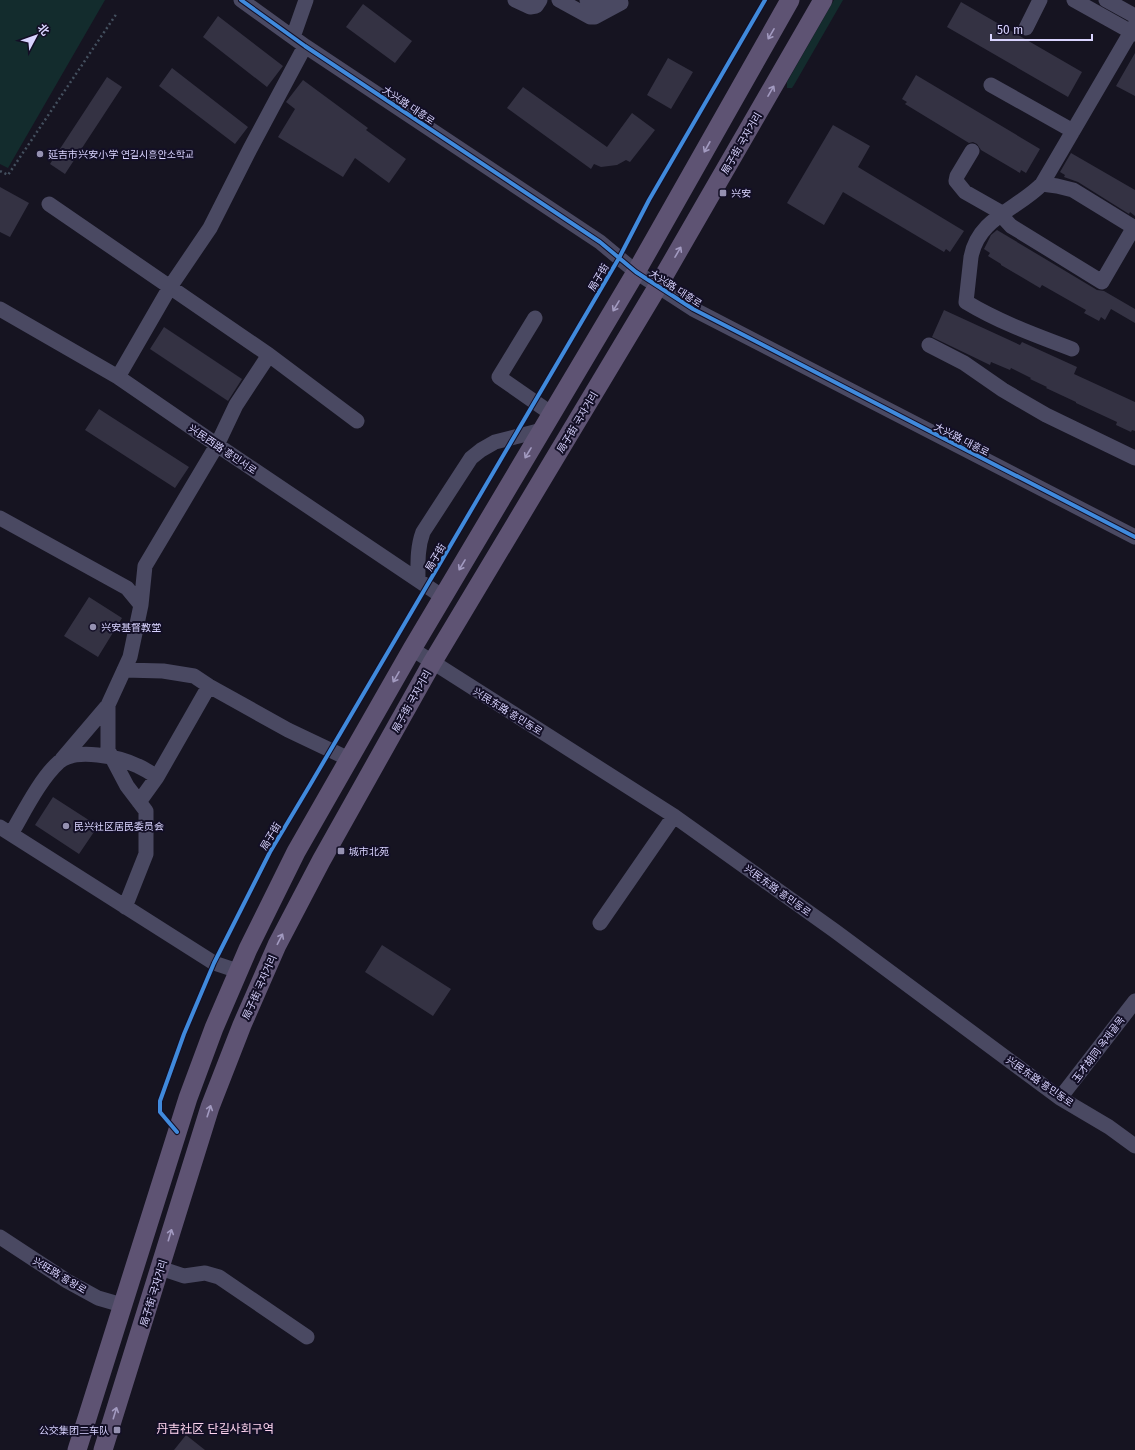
<svg xmlns="http://www.w3.org/2000/svg" width="1135" height="1450" font-family="'Fira Sans','Noto Sans SC','Noto Sans KR',sans-serif">
	<rect width="100%" height="100%" fill="#161421"/>
	<path fill="#132c2d" d="M 0,0 L 105,0 L 8,168 L 0,164 Z
		M 834,0 L 843,0 L 794,85 L 792,88 L 787,88 L 787,82 Z"/>
	<path fill="#343243" d="M 961,2 L 1082,72 L 1068,97 L 947,27 Z
		M 363,4 L 412,41 L 395,63 L 346,27 Z
		M 218,16 L 283,66 L 267,87 L 203,37 Z
		M 1135,53 L 1135,96 L 1116,86 Z
		M 668,58 L 693,72 L 671,109 L 647,95 Z
		M 172,68 L 248,127 L 235,144 L 159,86 Z
		M 916,75 L 1040,149 L 1026,173 L 1021,170 L 1020,173 L 981,150 L 977,144 L 973,142 L 969,143 L 905,104 L 907,102 L 902,99 Z
		M 107,77 L 122,87 L 65,174 L 50,164 Z
		M 303,80 L 368,128 L 366,130 L 406,159 L 389,183 L 355,158 L 343,177 L 278,137 L 295,109 L 286,102 Z
		M 523,87 L 607,147 L 632,113 L 655,130 L 630,162 L 626,160 L 617,165 L 601,167 L 594,164 L 591,169 L 507,108 Z
		M 833,125 L 870,146 L 858,167 L 964,231 L 950,252 L 946,249 L 944,252 L 843,192 L 824,225 L 787,203 Z
		M 1071,153 L 1135,190 L 1135,216 L 1130,212 L 1129,214 L 1078,182 L 1064,177 L 1065,175 L 1060,172 Z
		M 0,187 L 29,203 L 10,237 L 0,232 Z
		M 997,230 L 1097,290 L 1104,291 L 1135,309 L 1135,323 L 1111,309 L 1105,320 L 1101,317 L 1099,321 L 1084,313 L 1086,310 L 1042,285 L 1040,288 L 1001,265 L 1001,264 L 988,256 L 990,253 L 984,249 L 991,235 Z
		M 944,310 L 1020,345 L 1022,342 L 1077,367 L 1074,374 L 1135,402 L 1135,431 L 1132,430 L 1131,432 L 1116,425 L 1117,422 L 1076,403 L 1076,402 L 1046,388 L 1047,387 L 1030,379 L 1031,378 L 1011,368 L 1010,370 L 991,362 L 990,365 L 932,337 Z
		M 164,327 L 242,379 L 228,401 L 150,349 Z
		M 99,409 L 189,467 L 175,488 L 85,430 Z
		M 89,597 L 122,618 L 98,657 L 64,636 Z
		M 53,797 L 98,826 L 79,854 L 35,825 Z
		M 382,945 L 451,989 L 433,1016 L 365,972 Z
		M 186,1435 L 205,1450 L 174,1450 Z"/>
	<g fill="none" stroke-linecap="round" stroke-linejoin="round">
		<path stroke="#44505f" stroke-width="2.5" stroke-dasharray="2 3" stroke-linecap="butt" d="M 0,171 L 8,175 L 117,13"/>
		<path stroke="#4a4962" stroke-width="15" d="M 241,0 L 305,46 L 600,242 L 636,272 L 693,309 L 1135,537
			M 515,0 L 530,7 L 536,6 L 540,0
			M 559,0 L 590,17 L 595,17 L 621,3
			M 587,0 L 600,6 L 616,4
			M 1074,0 L 1135,34
			M 1106,0 L 1135,16
			M 1026,28 L 1040,0
			M 293,37 L 306,0
			M 991,85 L 1073,131
			M 972,151 L 957,176 L 956,181 L 965,192 L 1002,213
			M 1042,184 L 1057,186 L 1073,190 L 1135,228
			M 49,204 L 269,355 L 357,421
			M 1000,214 L 1011,226 L 1102,282 L 1134,227
			M 0,309 L 118,377 L 217,445 L 443,597
			M 535,318 L 499,377 L 552,414
			M 929,345 L 964,363 L 1003,390 L 1046,415 L 1135,458
			M 1072,349 C 1035,335 999,322 966,302 L 971,257 C 978,218 1018,209 1042,184 L 1135,25
			M 118,377 L 170,287 L 210,228 L 250,149 L 305,46
			M 0,518 L 127,588 L 141,605 L 130,657 L 108,705 L 108,750 L 127,786 L 146,811 L 146,854 L 125,907
			M 418,580 C 418,564 417,548 423,532 L 471,458 L 481,450 L 495,442 L 542,430
			M 141,605 L 145,566 L 217,445 L 236,405 L 269,355
			M 412,649 L 674,816 L 835,931 L 1060,1098 L 1109,1127 L 1135,1146
			M 124,670 L 163,671 L 194,676 L 209,686 L 288,730 L 349,759
			M 62,759 L 108,705
			M 139,802 L 157,777 L 209,686
			M 0,827 L 214,963 L 238,971
			M 11,834 C 24,812 40,779 59,762 C 76,747 119,757 138,766 C 145,769 151,773 157,777
			M 600,923 L 674,816
			M 1060,1098 L 1135,1001
			M 0,1237 L 67,1281 L 98,1298 L 122,1305
			M 160,1268 L 184,1276 L 205,1273 L 219,1277 L 307,1337"/>
		<path stroke="#5e5373" stroke-width="19" d="M 77,1450 L 188,1098 L 214,1028 L 248,949 L 296,852 L 412,649 L 636,272 L 790,0
			M 103,1450 L 210,1107 L 242,1025 L 277,945 L 321,861 L 432,663 L 658,286 L 823,0"/>
		<g stroke="#130f26" stroke-width="6">
			<path id="cycleway" d="M 241,0 L 305,46 L 600,242 L 636,272 L 693,309 L 1135,537
				M 177,1132 L 160,1112 L 160,1101 L 184,1034 L 214,963 L 270,852 L 310,785 L 619,258 L 649,200 L 765,0"/>
		</g>
		<use href="#cycleway" stroke="#408adc" stroke-width="4"/>
	</g>
	<defs><path id="oneway-shaft" d="M-6 0H5M1.5-3L5.5 0L1.5 3" fill="none" stroke-width="1.6" stroke-linecap="round" stroke-linejoin="round"/></defs>
	<g stroke="#a29ac0">
		<use href="#oneway-shaft" transform="translate(771 34) rotate(120)"/>
		<use href="#oneway-shaft" transform="translate(771 91) rotate(-60)"/>
		<use href="#oneway-shaft" transform="translate(707 147) rotate(119)"/>
		<use href="#oneway-shaft" transform="translate(678 252) rotate(-60)"/>
		<use href="#oneway-shaft" transform="translate(616 306) rotate(121)"/>
		<use href="#oneway-shaft" transform="translate(528 453) rotate(121)"/>
		<use href="#oneway-shaft" transform="translate(462 565) rotate(121)"/>
		<use href="#oneway-shaft" transform="translate(396 677) rotate(120)"/>
		<use href="#oneway-shaft" transform="translate(280 939) rotate(-63)"/>
		<use href="#oneway-shaft" transform="translate(209 1111) rotate(-72)"/>
		<use href="#oneway-shaft" transform="translate(170 1235) rotate(-73)"/>
		<use href="#oneway-shaft" transform="translate(115 1413) rotate(-73)"/>
	</g>
	<g fill="#9591b1" stroke="#130f26" stroke-width="1.5">
		<circle cx="40" cy="154" r="4"/>
		<rect x="719" y="189" width="8" height="8" rx="2"/>
		<circle cx="93" cy="627" r="4"/>
		<circle cx="66" cy="826" r="4"/>
		<rect x="337" y="847" width="8" height="8" rx="2"/>
		<rect x="113" y="1426" width="8" height="8" rx="2"/>
	</g>
	<g text-anchor="middle" stroke-width="4" stroke-linejoin="round" paint-order="stroke">
		<g font-size="10" fill="#d9d4ff" stroke="#130f26">
			<text transform="translate(409 105) rotate(34)" y="4">大兴路 대흥로</text>
			<text transform="translate(741 143) rotate(-60)" y="4">局子街 국자거리</text>
			<text transform="translate(598 277) rotate(-60)" y="4">局子街</text>
			<text transform="translate(676 288) rotate(33)" y="4">大兴路 대흥로</text>
			<text transform="translate(577 422) rotate(-59)" y="4">局子街 국자거리</text>
			<text transform="translate(962 439) rotate(27)" y="4">大兴路 대흥로</text>
			<text transform="translate(223 449) rotate(34)" y="4">兴民西路 흥민서로</text>
			<text transform="translate(435 557) rotate(-60)" y="4">局子街</text>
			<text transform="translate(411 701) rotate(-61)" y="4">局子街 국자거리</text>
			<text transform="translate(508 711) rotate(32)" y="4">兴民东路 흥민동로</text>
			<text transform="translate(270 836) rotate(-59)" y="4">局子街</text>
			<text transform="translate(778 890) rotate(36)" y="4">兴民东路 흥민동로</text>
			<text transform="translate(259 987) rotate(-66)" y="4">局子街 국자거리</text>
			<text transform="translate(1098 1049) rotate(-53)" y="4">玉才胡同 옥재골목</text>
			<text transform="translate(1040 1081) rotate(35)" y="4">兴民东路 흥민동로</text>
			<text transform="translate(60 1275) rotate(31)" y="4">兴旺路 흥왕로</text>
			<text transform="translate(153 1293) rotate(-73)" y="4">局子街 국자거리</text>
		</g>
		<g font-size="10" fill="#d9d4ff" stroke="#130f26" text-anchor="start">
			<text x="48" y="158">延吉市兴安小学 연길시흥안소학교</text>
			<text x="731" y="197">兴安</text>
			<text x="101" y="631">兴安基督教堂</text>
			<text x="74" y="830">民兴社区居民委员会</text>
			<text x="349" y="855">城市北苑</text>
			<text x="109" y="1434" text-anchor="end">公交集团二车队</text>
		</g>
		<g font-size="12" fill="#ffd6f0" stroke="#130f26">
			<text x="215" y="1433">丹吉社区 단길사회구역</text>
		</g>
	</g>
	<g transform="translate(36 36) rotate(49)" stroke="#130f26" stroke-width="3" paint-order="stroke">
	<path d="M0-3L7 15L0 10L-7 15Z" fill="#d9d4ff"/>
	<text y="-6" font-size="11" font-weight="bold" text-anchor="middle" fill="#d9d4ff">北</text>
	</g>
	<path d="M991 34v6h101v-6" fill="none" stroke="#d9d4ff" stroke-width="2"/>
	<text x="997" y="34" font-size="12" fill="#d9d4ff" stroke="#130f26" stroke-width="3" paint-order="stroke">50 m</text>
</svg>
